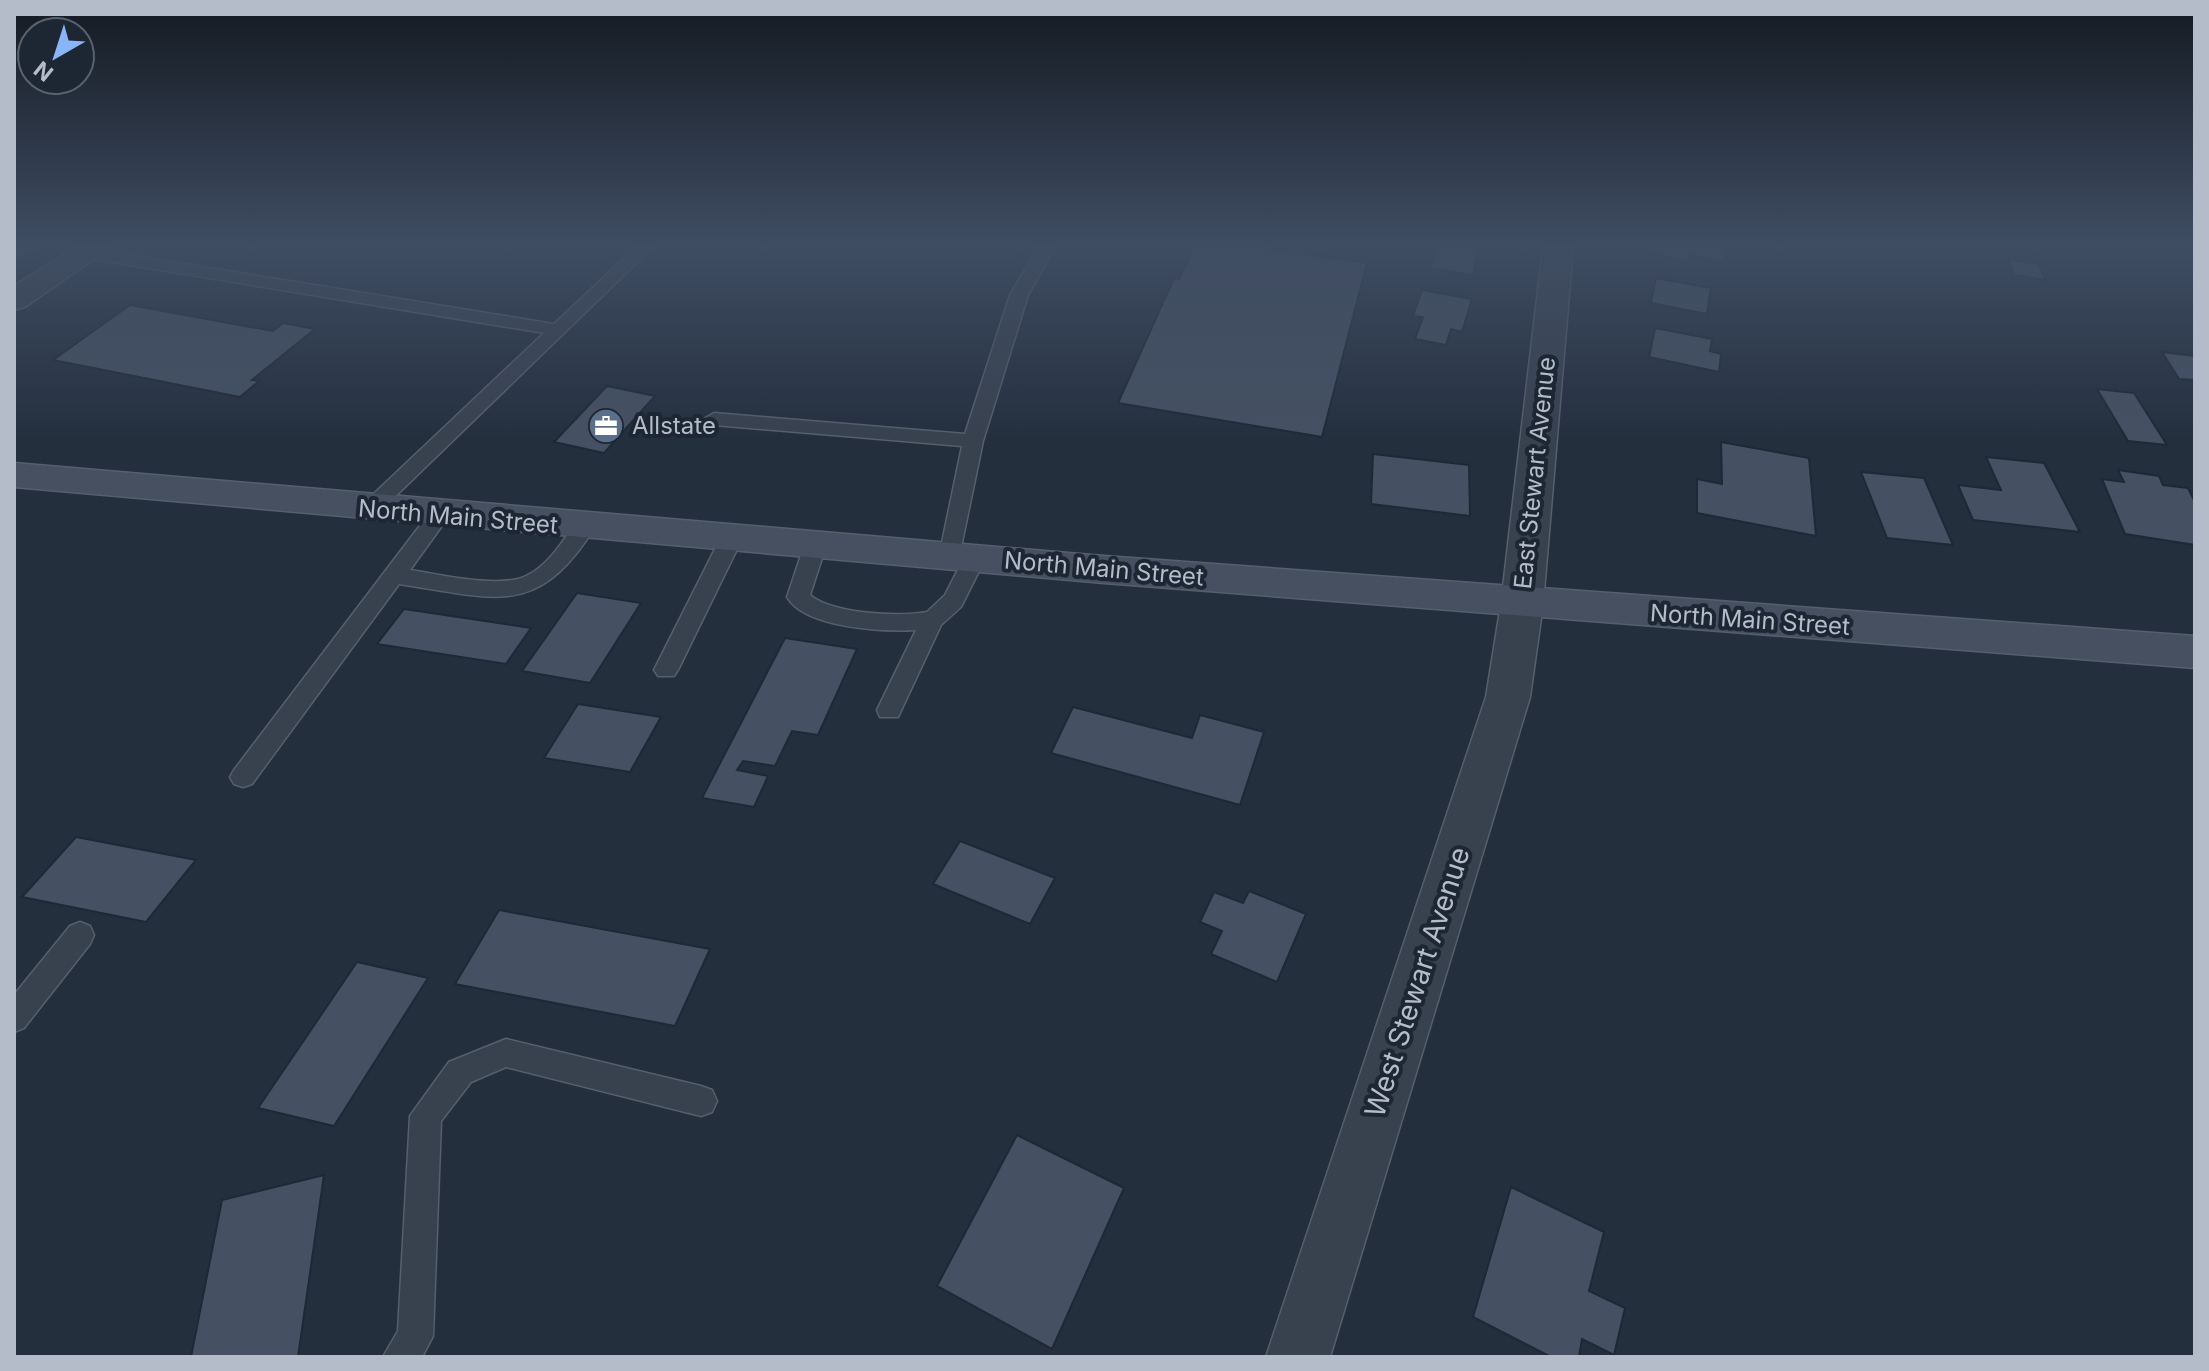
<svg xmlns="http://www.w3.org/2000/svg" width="2209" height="1371" font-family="Inter,sans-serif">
	<rect width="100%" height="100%" fill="#242f3e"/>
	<path fill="#455162" stroke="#1f2835" stroke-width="2" d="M 14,247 L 38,247 L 14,261 Z
		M 1194,247 L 1255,247 L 1367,263 L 1322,437 L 1118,403 L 1174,278 L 1179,279 Z
		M 1436,247 L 1479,247 L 1473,275 L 1430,268 Z
		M 1656,247 L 1727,247 L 1724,262 L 1688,254 L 1686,261 L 1654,254 Z
		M 2008,260 L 2039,264 L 2045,280 L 2014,275 Z
		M 1656,278 L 1711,288 L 1707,314 L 1651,303 Z
		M 1422,290 L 1472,299 L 1462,332 L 1451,329 L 1446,345 L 1415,339 L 1423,317 L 1413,316 Z
		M 130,305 L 273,331 L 283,323 L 315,329 L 252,380 L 259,381 L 240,397 L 53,360 Z
		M 1655,328 L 1712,339 L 1710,351 L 1721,354 L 1719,372 L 1649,357 Z
		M 2162,352 L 2195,356 L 2195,380 L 2179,379 Z
		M 607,386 L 655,396 L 604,453 L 554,442 Z
		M 2097,389 L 2134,393 L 2167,445 L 2128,441 Z
		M 1721,442 L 1809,458 L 1816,536 L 1697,513 L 1697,479 L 1722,484 Z
		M 1373,454 L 1469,465 L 1470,516 L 1371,504 Z
		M 1986,457 L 2044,463 L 2080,532 L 1973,520 L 1958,485 L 2001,490 Z
		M 2118,470 L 2159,476 L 2163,485 L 2188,488 L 2195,502 L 2195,545 L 2125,534 L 2102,479 L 2124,482 Z
		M 1861,472 L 1924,478 L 1953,545 L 1887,538 Z
		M 577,593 L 641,603 L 590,683 L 522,671 Z
		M 404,609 L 531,628 L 506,664 L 377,644 Z
		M 785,638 L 857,649 L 818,735 L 792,731 L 775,766 L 743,761 L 737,770 L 768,776 L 754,807 L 702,798 Z
		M 578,704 L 661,717 L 630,772 L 544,758 Z
		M 1073,707 L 1192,738 L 1200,715 L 1264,732 L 1240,805 L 1051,753 Z
		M 76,837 L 196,860 L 146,922 L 22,897 Z
		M 960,841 L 1055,878 L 1030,924 L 933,884 Z
		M 1249,891 L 1306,914 L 1277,982 L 1211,954 L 1222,931 L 1200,922 L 1214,892 L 1243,903 Z
		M 499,910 L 710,949 L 675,1026 L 455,984 Z
		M 357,962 L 428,978 L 334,1126 L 258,1108 Z
		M 1017,1135 L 1124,1188 L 1052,1349 L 937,1286 Z
		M 324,1175 L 298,1357 L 191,1357 L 222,1200 Z
		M 1511,1187 L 1604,1232 L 1589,1291 L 1625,1308 L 1614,1355 L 1582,1339 L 1579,1357 L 1551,1357 L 1473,1317 Z"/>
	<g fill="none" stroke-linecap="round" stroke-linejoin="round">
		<g stroke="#565f6c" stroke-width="3">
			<path id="lane" d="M 636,247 L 653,247 L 377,514 L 363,514 L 360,509 L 363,504 L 544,333 L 86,258 L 78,253 L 86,248 L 554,324 Z
				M 1039,247 L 1055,247 L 1028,295 L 983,441 L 958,562 L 950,564 L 939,557 L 962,446 L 714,425 L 704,419 L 714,413 L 965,434 L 1010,295 Z
				M 438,509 L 449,516 L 410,570 C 438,574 500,589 526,576 C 548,566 563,541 576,522 L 592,522 L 595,527 C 537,620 494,598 399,584 L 252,784 L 243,787 L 234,784 L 230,777 L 234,770 L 431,511 Z
				M 731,532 L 742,539 L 678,670 L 674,676 L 658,676 L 654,670 L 720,539 Z
				M 815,539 L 826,546 L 810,595 C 832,614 898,617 927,612 L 945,595 L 966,554 L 982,554 L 985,559 L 961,607 L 941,625 L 898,717 L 880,717 L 877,710 L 916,630 C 882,632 805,628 787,597 L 804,546 Z
				M 80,922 L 90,926 L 94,935 L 90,944 L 24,1028 L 14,1032 L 14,995 L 70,926 Z
				M 506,1039 L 701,1086 L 712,1090 L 717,1101 L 712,1112 L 701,1116 L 506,1067 L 471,1082 L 441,1121 L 433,1336 L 422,1357 L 383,1357 L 398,1331 L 410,1116 L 449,1062 Z"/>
		</g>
		<g stroke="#565f6c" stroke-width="3">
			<path id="street" d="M 76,247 L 111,247 L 25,307 L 14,310 L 14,286 Z
				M 1543,247 L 1573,247 L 1543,604 L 1530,697 L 1330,1357 L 1266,1357 L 1486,697 L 1501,604 Z"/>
		</g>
		<g stroke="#565f6c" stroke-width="3">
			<path id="secondary" d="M 14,463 L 1104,556 L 2195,636 L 2195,668 L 1104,583 L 14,487 Z"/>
		</g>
		<use href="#lane" fill="#38414e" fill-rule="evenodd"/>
		<use href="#street" fill="#38414e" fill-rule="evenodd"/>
		<use href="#secondary" fill="#465061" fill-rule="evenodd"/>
	</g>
	<linearGradient id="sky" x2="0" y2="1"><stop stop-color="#141a22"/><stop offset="0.56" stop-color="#3f4d63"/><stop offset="1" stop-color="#3f4d63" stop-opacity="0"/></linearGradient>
	<rect width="2209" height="439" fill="url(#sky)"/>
	<defs>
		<g id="office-disc" transform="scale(1.8)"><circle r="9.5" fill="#5c6f8a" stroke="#1d2633"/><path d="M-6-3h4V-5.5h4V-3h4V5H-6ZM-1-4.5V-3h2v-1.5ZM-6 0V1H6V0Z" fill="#fff"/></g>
	</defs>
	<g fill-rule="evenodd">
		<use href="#office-disc" x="606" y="426"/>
	</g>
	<g text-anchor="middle" stroke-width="8" stroke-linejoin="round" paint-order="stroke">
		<g font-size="24" fill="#b4bcc9" stroke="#1d2633" text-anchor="start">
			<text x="632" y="434">Allstate</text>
		</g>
		<g font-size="24" fill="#b4bcc9" stroke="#1d2633">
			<text transform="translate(1535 473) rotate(-84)" y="8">East Stewart Avenue</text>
			<text transform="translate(458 517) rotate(5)" y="8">North Main Street</text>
			<text transform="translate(1104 569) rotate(5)" y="8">North Main Street</text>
			<text transform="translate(1750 620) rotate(4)" y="8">North Main Street</text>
		</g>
		<g font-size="28" fill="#b4bcc9" stroke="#1d2633">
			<text transform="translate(1417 982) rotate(-72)" y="10">West Stewart Avenue</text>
		</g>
	</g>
	<rect width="2209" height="1371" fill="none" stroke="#b4bcc9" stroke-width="32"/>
	<g transform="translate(56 56) rotate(219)"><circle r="38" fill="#1d2633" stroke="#59626f" stroke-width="2"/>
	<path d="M0-6L14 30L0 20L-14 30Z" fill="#8ab4f8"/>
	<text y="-12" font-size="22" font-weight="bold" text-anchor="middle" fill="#b4bcc9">N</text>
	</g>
</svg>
